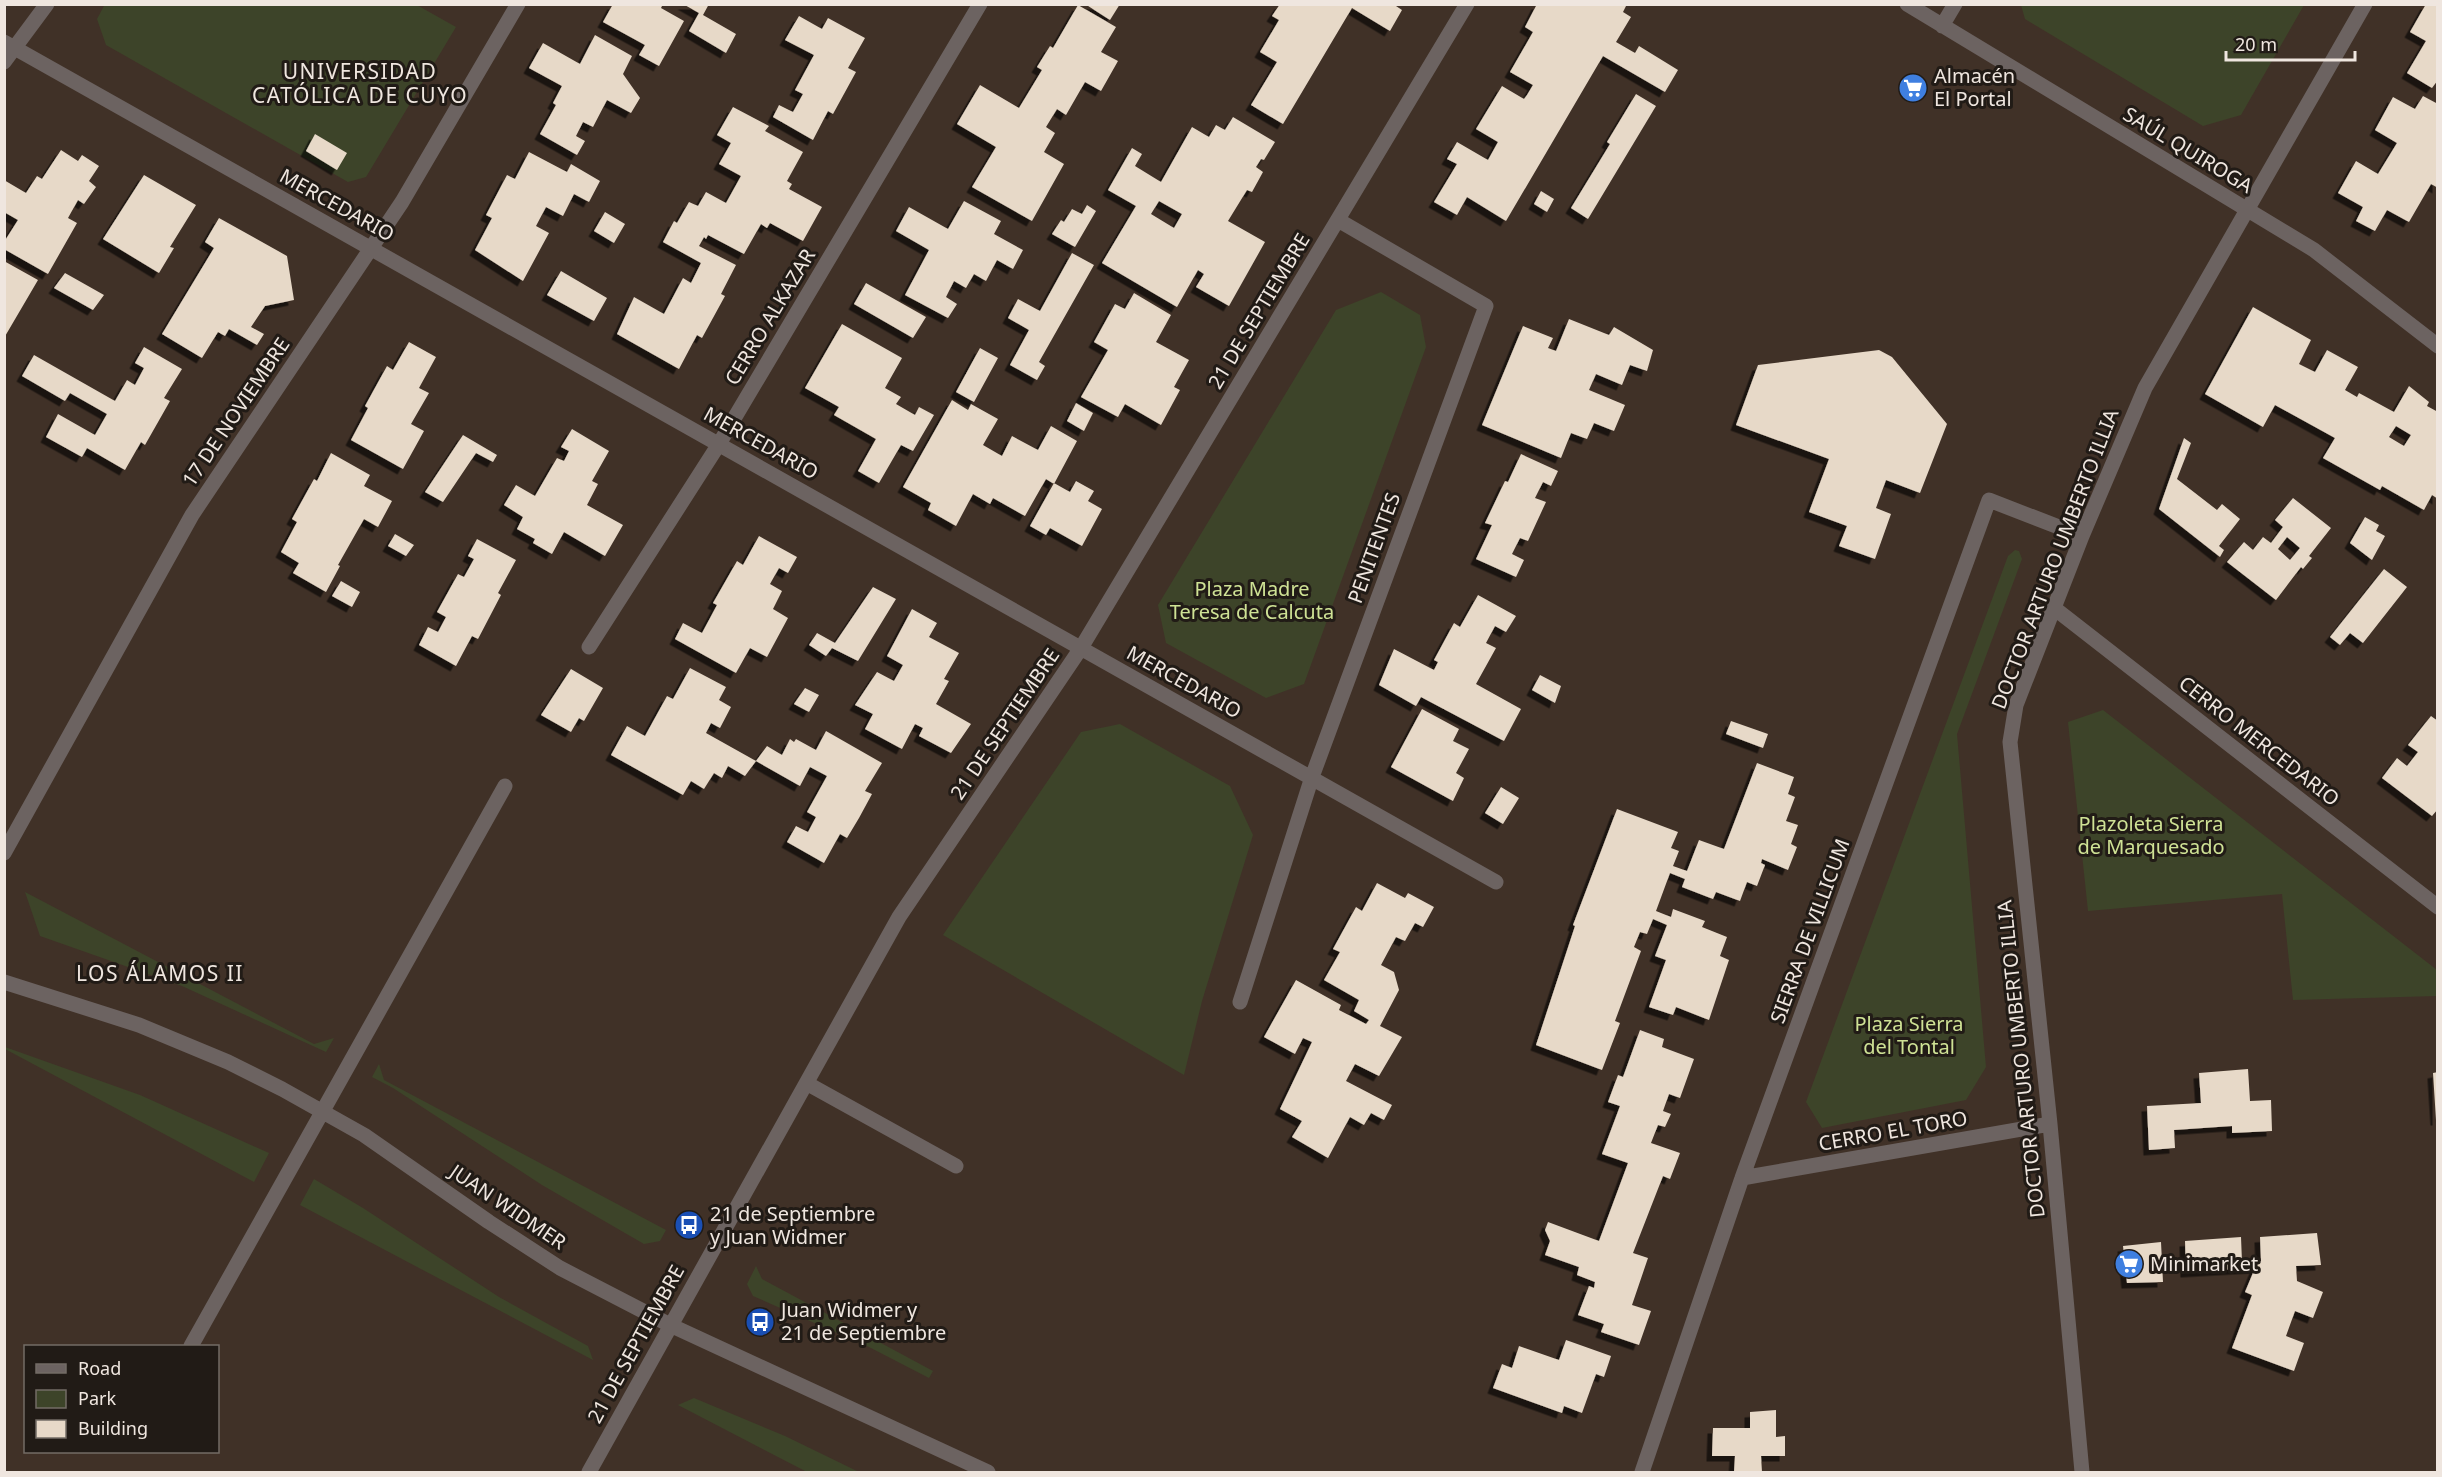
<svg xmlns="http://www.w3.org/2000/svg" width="2442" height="1477" font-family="'Noto Sans',sans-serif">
	<defs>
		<filter id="shadow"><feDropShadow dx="-5.5" dy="5.5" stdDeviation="0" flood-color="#0009"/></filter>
	</defs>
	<rect width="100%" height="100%" fill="#403127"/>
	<path fill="#3d4429" d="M 105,4 L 415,4 L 456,27 L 366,177 L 348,182 L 106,45 L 97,19 Z
		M 2021,5 L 2021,4 L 2304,5 L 2241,115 L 2203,126 L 2025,19 Z
		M 1381,292 L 1420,315 L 1426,347 L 1304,684 L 1266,698 L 1166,643 L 1158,605 L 1336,310 Z
		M 2015,550 L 2019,551 L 2022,559 L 1957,734 L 1986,1067 L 1966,1100 L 1822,1128 L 1806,1102 L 2008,556 Z
		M 2103,710 L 2437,970 L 2437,996 L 2293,1000 L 2282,894 L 2088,911 L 2068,722 Z
		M 1120,724 L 1230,786 L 1253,835 L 1202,1001 L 1184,1075 L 943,935 L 1081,732 Z
		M 25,892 L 314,1044 L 334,1038 L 326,1052 L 182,986 L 40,936 Z
		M 5,1047 L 140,1095 L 269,1153 L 254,1182 L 5,1049 Z
		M 379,1064 L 384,1080 L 666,1230 L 660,1241 L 644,1244 L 542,1185 L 393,1088 L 372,1077 Z
		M 314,1179 L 363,1208 L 499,1297 L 588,1346 L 593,1360 L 300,1205 Z
		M 756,1266 L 762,1279 L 933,1371 L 929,1378 L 869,1347 L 753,1296 L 747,1284 Z
		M 694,1398 L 785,1436 L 859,1472 L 807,1472 L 678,1405 Z"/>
	<path fill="#e7d9c8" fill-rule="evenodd" filter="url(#shadow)" d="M 613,4 L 663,4 L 661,8 L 684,21 L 659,66 L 639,55 L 645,45 L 603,22 Z
		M 683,4 L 709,4 L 703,15 L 736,34 L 726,53 L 689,31 L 699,13 Z
		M 1085,4 L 1120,4 L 1110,20 Z
		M 1280,4 L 1393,4 L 1402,10 L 1390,31 L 1352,8 L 1283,124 L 1251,105 L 1277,62 L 1260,52 L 1279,20 L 1272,16 Z
		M 1537,4 L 1627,4 L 1623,12 L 1631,17 L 1616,42 L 1635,53 L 1639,46 L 1678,70 L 1665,92 L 1603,56 L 1506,221 L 1467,197 L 1457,215 L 1434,202 L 1457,164 L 1447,159 L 1457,142 L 1488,160 L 1498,142 L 1476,129 L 1502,86 L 1524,99 L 1527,95 L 1533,85 L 1510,72 L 1533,32 L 1525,27 Z
		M 2426,4 L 2438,6 L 2438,80 L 2432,88 L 2407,73 L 2426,41 L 2410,32 Z
		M 1078,5 L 1116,27 L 1101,52 L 1118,61 L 1101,91 L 1085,82 L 1066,115 L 1057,109 L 1046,127 L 1055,133 L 1044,152 L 1064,164 L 1032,221 L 972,187 L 996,147 L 957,124 L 980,85 L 1019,108 L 1042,70 L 1037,67 L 1050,46 L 1053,48 Z
		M 799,16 L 822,29 L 828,18 L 865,38 L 848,68 L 856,72 L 833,114 L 828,111 L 813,140 L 773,117 L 779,105 L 793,112 L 803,94 L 795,90 L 814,55 L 785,40 Z
		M 595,35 L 632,56 L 623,74 L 640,98 L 631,113 L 607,100 L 593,127 L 583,122 L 576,136 L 585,141 L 577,155 L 540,134 L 556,105 L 553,103 L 562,86 L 529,68 L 543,43 L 580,64 Z
		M 1636,94 L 1656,106 L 1588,219 L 1571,208 L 1610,144 L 1607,142 Z
		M 2423,96 L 2438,104 L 2438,188 L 2431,184 L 2409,222 L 2387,210 L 2375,231 L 2356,221 L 2363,207 L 2338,193 L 2356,161 L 2378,174 L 2397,143 L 2375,130 L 2393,97 L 2415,109 Z
		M 733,107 L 769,126 L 765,131 L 803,152 L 787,181 L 792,184 L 789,189 L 822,207 L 803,241 L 770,223 L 767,228 L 761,224 L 744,254 L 708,235 L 706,239 L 704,237 L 699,246 L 736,265 L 721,294 L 725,296 L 702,338 L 697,335 L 679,369 L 617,334 L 634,297 L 664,314 L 683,278 L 691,283 L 701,263 L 663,242 L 674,221 L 677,223 L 689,202 L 698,206 L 706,192 L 726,203 L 741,176 L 719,164 L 731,143 L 717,135 Z
		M 1233,117 L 1275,142 L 1264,160 L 1261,159 L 1256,167 L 1263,172 L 1252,192 L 1247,190 L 1228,221 L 1265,242 L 1229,306 L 1196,287 L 1204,274 L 1198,270 L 1177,307 L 1102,263 L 1136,206 L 1108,190 L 1132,148 L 1142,154 L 1135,166 L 1161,182 L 1192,127 L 1209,137 L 1216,125 L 1225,130 ZM 1159,201 L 1182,214 L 1174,228 L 1151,214 Z
		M 315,134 L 347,153 L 337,170 L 306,151 Z
		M 61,150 L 78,161 L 82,155 L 99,166 L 89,181 L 96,187 L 84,204 L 78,200 L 68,218 L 77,223 L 48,274 L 4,249 L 4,242 L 18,220 L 4,212 L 4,180 L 26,193 L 37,176 L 42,179 Z
		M 529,152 L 567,172 L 571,164 L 600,181 L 589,202 L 574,194 L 563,216 L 546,207 L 536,226 L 549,233 L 523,281 L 475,250 L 492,218 L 486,215 L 507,175 L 515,179 Z
		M 144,175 L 196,205 L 170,247 L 174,248 L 159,273 L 103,239 Z
		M 1541,191 L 1554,199 L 1547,212 L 1534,204 Z
		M 964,201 L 1001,221 L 994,234 L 1023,250 L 1013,269 L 997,260 L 986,281 L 974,274 L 966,288 L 954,281 L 946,297 L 957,304 L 948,318 L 905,295 L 929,250 L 896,231 L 909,207 L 948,229 Z
		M 1087,205 L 1096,211 L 1075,247 L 1052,234 L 1061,220 L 1064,222 L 1072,209 L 1082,214 Z
		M 605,212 L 625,224 L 614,243 L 594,231 Z
		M 219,218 L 287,256 L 294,300 L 265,306 L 251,327 L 264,334 L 257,345 L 229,329 L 225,336 L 218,332 L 202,358 L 162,334 L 214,248 L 205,242 Z
		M 1072,253 L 1094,265 L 1039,362 L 1045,366 L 1037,380 L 1010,365 L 1029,330 L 1008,318 L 1018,299 L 1040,311 Z
		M 4,261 L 38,280 L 4,338 Z
		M 561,271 L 607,298 L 594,321 L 547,295 Z
		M 65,273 L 104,295 L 93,310 L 54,288 Z
		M 866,283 L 926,317 L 913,338 L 854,304 Z
		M 1134,293 L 1171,315 L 1156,342 L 1189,360 L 1174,387 L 1180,390 L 1161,425 L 1125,404 L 1118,417 L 1081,397 L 1108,350 L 1094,342 L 1115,304 L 1125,309 Z
		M 2253,307 L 2311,340 L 2299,364 L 2315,372 L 2327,350 L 2358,367 L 2345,390 L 2357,397 L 2359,393 L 2394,412 L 2409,386 L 2429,402 L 2427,406 L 2438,412 L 2438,499 L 2432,495 L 2424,510 L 2382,486 L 2380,490 L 2323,458 L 2335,438 L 2275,405 L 2263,427 L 2205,394 ZM 2396,426 L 2411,435 L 2404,446 L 2389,437 Z
		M 1569,319 L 1609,335 L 1614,327 L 1653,350 L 1647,371 L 1630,365 L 1622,385 L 1596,374 L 1589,390 L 1625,405 L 1614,431 L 1594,423 L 1587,439 L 1571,433 L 1561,458 L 1482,425 L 1523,326 L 1553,338 L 1548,348 L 1556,351 Z
		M 842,324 L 902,358 L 885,388 L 901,397 L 896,404 L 915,415 L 919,407 L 934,415 L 913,451 L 901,445 L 879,483 L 858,471 L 876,439 L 834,415 L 839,407 L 805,388 Z
		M 409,342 L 436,357 L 419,388 L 429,393 L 411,424 L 424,431 L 403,469 L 351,440 L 368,408 L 365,406 L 387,366 L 393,370 Z
		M 144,347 L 182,369 L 164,398 L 170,401 L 145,445 L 141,442 L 125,470 L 87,448 L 82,457 L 46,437 L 58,414 L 95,435 L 107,414 L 70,393 L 65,401 L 22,376 L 34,355 L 115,401 L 127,380 L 135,385 L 144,368 L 135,363 Z
		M 980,348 L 998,358 L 974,402 L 956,392 Z
		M 1879,350 L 1892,357 L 1947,424 L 1920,493 L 1886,480 L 1876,508 L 1891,514 L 1875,559 L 1839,546 L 1847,526 L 1809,512 L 1829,459 L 1736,425 L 1758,365 Z
		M 952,400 L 968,410 L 971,404 L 998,419 L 983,445 L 1002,456 L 1012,436 L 1038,450 L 1051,426 L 1077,441 L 1054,484 L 1046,479 L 1025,516 L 993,498 L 990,504 L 973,494 L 956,526 L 928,510 L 931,503 L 903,487 Z
		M 1076,403 L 1093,413 L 1084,431 L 1067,421 Z
		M 572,429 L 609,451 L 592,481 L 598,484 L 587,505 L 623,525 L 605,556 L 564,532 L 552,554 L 533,543 L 535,539 L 517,529 L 523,517 L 504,505 L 516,485 L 535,496 L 557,458 L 564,461 L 569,451 L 561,447 Z
		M 463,435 L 497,455 L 493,462 L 476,453 L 443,502 L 425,492 Z
		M 2184,438 L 2191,443 L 2177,479 L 2217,510 L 2222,504 L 2240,519 L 2219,546 L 2224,550 L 2220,557 L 2159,509 Z
		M 331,453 L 370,475 L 364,486 L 392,501 L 378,527 L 364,519 L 338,565 L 340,566 L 326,592 L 293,573 L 299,563 L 281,552 L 297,522 L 292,519 L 314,479 L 317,481 Z
		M 1521,454 L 1558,471 L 1551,486 L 1543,482 L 1535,498 L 1546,502 L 1528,541 L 1520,538 L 1512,554 L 1524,560 L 1516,577 L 1476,559 L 1492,525 L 1485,523 L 1505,481 L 1508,482 Z
		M 1076,481 L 1094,491 L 1088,501 L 1102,509 L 1082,546 L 1050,528 L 1046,535 L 1030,526 L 1054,483 L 1070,492 Z
		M 2293,498 L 2331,528 L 2309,556 L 2312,558 L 2303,569 L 2301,567 L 2276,600 L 2227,562 L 2244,542 L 2253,550 L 2263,537 L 2271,543 L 2283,527 L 2275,520 ZM 2287,537 L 2300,548 L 2290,560 L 2278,549 Z
		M 2365,517 L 2379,525 L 2376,531 L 2385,536 L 2372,560 L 2350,543 Z
		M 395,534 L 414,545 L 406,556 L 388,546 Z
		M 759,536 L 797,557 L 788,573 L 779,568 L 770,584 L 782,591 L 773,609 L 788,618 L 767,657 L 750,648 L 736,673 L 675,639 L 683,623 L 702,633 L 717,605 L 713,603 L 737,561 L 743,565 Z
		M 477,539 L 516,560 L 498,593 L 501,595 L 478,639 L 472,636 L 456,666 L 419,645 L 428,627 L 438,632 L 446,617 L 437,612 L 458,574 L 464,577 L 474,559 L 468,556 Z
		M 2384,569 L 2407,587 L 2363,643 L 2350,633 L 2340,645 L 2330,637 Z
		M 341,581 L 360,592 L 352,607 L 332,596 Z
		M 873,587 L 896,599 L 858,661 L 832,648 L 826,656 L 809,645 L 817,633 L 835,643 Z
		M 1478,595 L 1516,616 L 1506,632 L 1495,626 L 1486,643 L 1496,648 L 1476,684 L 1521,709 L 1504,741 L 1421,697 L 1416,706 L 1379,685 L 1394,649 L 1434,670 L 1438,662 L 1434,660 L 1454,623 L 1460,627 Z
		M 912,609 L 937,623 L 929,637 L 959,653 L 944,679 L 949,681 L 936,704 L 971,724 L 951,753 L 919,736 L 923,728 L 915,724 L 902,749 L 865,729 L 873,714 L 855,705 L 877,672 L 894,681 L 903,665 L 887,656 Z
		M 690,668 L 726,687 L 719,700 L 731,707 L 720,728 L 711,723 L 706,733 L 756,761 L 745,776 L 728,766 L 722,778 L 714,773 L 704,789 L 691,781 L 683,795 L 611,755 L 627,726 L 645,736 L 667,696 L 673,699 Z
		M 571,669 L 603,688 L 584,721 L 579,718 L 571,732 L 541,715 Z
		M 1540,675 L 1561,686 L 1555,703 L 1532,690 Z
		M 805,688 L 819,695 L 809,712 L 794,704 Z
		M 1422,709 L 1459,729 L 1453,741 L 1469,749 L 1456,773 L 1464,778 L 1453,801 L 1391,767 Z
		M 2431,716 L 2438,721 L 2438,809 L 2432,816 L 2382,778 L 2397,758 L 2407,766 L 2418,752 L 2408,745 Z
		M 1731,721 L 1768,734 L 1763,748 L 1726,734 Z
		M 826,731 L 882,763 L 865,791 L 872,794 L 859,818 L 847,838 L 840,834 L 824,863 L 787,842 L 796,826 L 808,832 L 816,817 L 807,812 L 827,776 L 810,767 L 800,786 L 756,761 L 767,746 L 782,755 L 790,739 L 794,742 L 796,739 L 816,750 Z
		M 1757,763 L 1794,777 L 1788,794 L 1795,797 L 1786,821 L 1798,825 L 1791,844 L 1797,847 L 1788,870 L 1762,859 L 1761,863 L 1765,865 L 1757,886 L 1747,882 L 1740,901 L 1716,892 L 1713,899 L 1682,887 L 1685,879 L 1670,873 L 1656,911 L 1671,917 L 1673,909 L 1705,921 L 1702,927 L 1727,937 L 1720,956 L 1729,960 L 1709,1020 L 1676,1007 L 1673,1015 L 1649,1007 L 1666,960 L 1655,956 L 1667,925 L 1653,919 L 1647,934 L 1640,932 L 1634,947 L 1641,951 L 1615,1021 L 1620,1023 L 1602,1070 L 1536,1045 L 1575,926 L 1573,925 L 1617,809 L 1678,832 L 1671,848 L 1679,851 L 1673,866 L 1687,871 L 1699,840 L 1724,849 Z
		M 1501,787 L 1519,798 L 1503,824 L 1485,813 Z
		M 1377,883 L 1405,898 L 1408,893 L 1434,907 L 1423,927 L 1415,923 L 1405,941 L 1396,937 L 1381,965 L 1394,972 L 1399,990 L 1380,1026 L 1402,1037 L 1379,1076 L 1355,1064 L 1346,1081 L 1392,1105 L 1384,1120 L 1371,1113 L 1364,1125 L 1350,1117 L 1328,1158 L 1292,1137 L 1302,1121 L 1280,1109 L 1312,1042 L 1303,1038 L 1295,1054 L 1264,1037 L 1296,980 L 1341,1005 L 1339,1010 L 1366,1024 L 1369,1020 L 1354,1011 L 1359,1000 L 1324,980 L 1340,952 L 1333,949 L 1356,907 L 1362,911 Z
		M 1640,1030 L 1664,1039 L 1662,1047 L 1694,1059 L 1680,1098 L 1669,1094 L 1663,1111 L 1671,1114 L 1665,1127 L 1658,1125 L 1651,1143 L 1680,1153 L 1670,1179 L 1663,1176 L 1633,1253 L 1648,1258 L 1632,1305 L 1651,1311 L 1639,1345 L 1601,1332 L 1604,1324 L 1578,1315 L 1589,1286 L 1594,1288 L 1595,1282 L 1577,1275 L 1579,1267 L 1545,1255 L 1550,1241 L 1545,1230 L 1548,1222 L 1599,1241 L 1628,1163 L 1602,1154 L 1620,1106 L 1608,1102 L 1618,1075 L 1623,1077 Z
		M 2248,1069 L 2250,1101 L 2271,1100 L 2272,1131 L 2232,1133 L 2232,1126 L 2174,1130 L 2175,1148 L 2149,1150 L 2147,1106 L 2201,1103 L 2199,1073 Z
		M 2438,1072 L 2438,1120 L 2436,1120 L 2433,1073 Z
		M 2317,1233 L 2321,1265 L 2296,1266 L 2297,1281 L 2323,1292 L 2313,1318 L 2295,1311 L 2286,1336 L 2304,1343 L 2294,1371 L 2232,1348 L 2252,1295 L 2245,1292 L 2255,1268 L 2186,1272 L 2185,1241 L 2241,1237 L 2242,1262 L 2261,1261 L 2260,1237 Z
		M 2161,1242 L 2163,1282 L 2127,1283 L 2123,1246 Z
		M 1566,1340 L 1611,1356 L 1604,1377 L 1596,1374 L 1582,1413 L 1564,1406 L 1562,1413 L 1493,1388 L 1502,1364 L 1512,1368 L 1519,1346 L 1559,1360 Z
		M 1776,1410 L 1776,1437 L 1785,1436 L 1785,1456 L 1761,1456 L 1762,1472 L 1734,1472 L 1735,1456 L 1712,1456 L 1713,1428 L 1750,1428 L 1750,1412 Z"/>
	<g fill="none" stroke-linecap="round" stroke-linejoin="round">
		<path stroke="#6c6361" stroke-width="15" d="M 1907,4 L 2314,250 L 2438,346
			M 1942,26 L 1955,4
			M 4,42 L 1496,882
			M 4,62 L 47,4
			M 2054,608 L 2438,907
			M 589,647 L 719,444 L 980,4
			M 4,853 L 192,515 L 402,202 L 518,4
			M 4,982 L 139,1025 L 228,1062 L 282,1089 L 364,1135 L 489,1222 L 560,1268 L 670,1325 L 988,1472
			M 1240,1002 L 1312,777 L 1486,306 L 1338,220
			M 808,1084 L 956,1166
			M 1742,1178 L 2050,1124
			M 191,1346 L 505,786
			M 589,1472 L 899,917 L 1081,648 L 1467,4
			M 1642,1472 L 1742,1178 L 1989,500 L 2082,536
			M 2082,1472 L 2050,1124 L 2010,742 L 2016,705 L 2082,536 L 2145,388 L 2365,4"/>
	</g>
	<defs>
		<g id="supermarket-disc" transform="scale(1.5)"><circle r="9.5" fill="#3f7fe0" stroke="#211b16"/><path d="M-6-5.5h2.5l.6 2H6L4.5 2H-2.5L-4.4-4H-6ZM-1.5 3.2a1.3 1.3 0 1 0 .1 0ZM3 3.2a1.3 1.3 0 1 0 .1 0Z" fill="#fff"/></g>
		<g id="bus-disc" transform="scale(1.5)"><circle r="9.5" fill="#1a4fb4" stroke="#211b16"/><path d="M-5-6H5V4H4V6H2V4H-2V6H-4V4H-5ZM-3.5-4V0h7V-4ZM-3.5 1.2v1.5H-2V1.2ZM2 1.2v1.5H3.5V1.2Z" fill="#fff"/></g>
	</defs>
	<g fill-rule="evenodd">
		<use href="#supermarket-disc" x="1913" y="88"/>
		<use href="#bus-disc" x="689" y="1225"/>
		<use href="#supermarket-disc" x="2129" y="1264"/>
		<use href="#bus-disc" x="760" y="1322"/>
	</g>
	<g text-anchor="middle" stroke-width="6" stroke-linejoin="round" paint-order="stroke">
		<g font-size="20" fill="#efe6df" stroke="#211b16" text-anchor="start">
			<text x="1934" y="83">Almacén<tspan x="1934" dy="23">El Portal</tspan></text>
			<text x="710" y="1221">21 de Septiembre<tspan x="710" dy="23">y Juan Widmer</tspan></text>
			<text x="2150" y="1271">Minimarket</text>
			<text x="781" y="1317">Juan Widmer y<tspan x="781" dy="23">21 de Septiembre</tspan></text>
		</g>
		<g font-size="20" fill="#efe6df" stroke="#211b16">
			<text transform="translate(2188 150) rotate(31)" y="7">SAÚL QUIROGA</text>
			<text transform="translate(337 205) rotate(29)" y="7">MERCEDARIO</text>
			<text transform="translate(1259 311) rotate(-59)" y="7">21 DE SEPTIEMBRE</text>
			<text transform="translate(770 317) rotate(-59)" y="7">CERRO ALKAZAR</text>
			<text transform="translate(236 412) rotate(-56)" y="7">17 DE NOVIEMBRE</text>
			<text transform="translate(761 443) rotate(29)" y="7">MERCEDARIO</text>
			<text transform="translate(1374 548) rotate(-70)" y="7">PENITENTES</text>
			<text transform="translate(2055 559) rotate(-69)" y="7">DOCTOR ARTURO UMBERTO ILLIA</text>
			<text transform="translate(1184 682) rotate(29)" y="7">MERCEDARIO</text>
			<text transform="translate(1005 724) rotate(-56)" y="7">21 DE SEPTIEMBRE</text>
			<text transform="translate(2259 741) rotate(38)" y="7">CERRO MERCEDARIO</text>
			<text transform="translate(1810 931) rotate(-70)" y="7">SIERRA DE VILLICUM</text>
			<text transform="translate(2021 1059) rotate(-96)" y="7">DOCTOR ARTURO UMBERTO ILLIA</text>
			<text transform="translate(1893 1131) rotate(-10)" y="7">CERRO EL TORO</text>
			<text transform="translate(508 1207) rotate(34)" y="7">JUAN WIDMER</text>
			<text transform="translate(636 1344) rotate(-61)" y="7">21 DE SEPTIEMBRE</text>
		</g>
		<g font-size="20" fill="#cfe295" stroke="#211b16">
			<text x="1252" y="596">Plaza Madre<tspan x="1252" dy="23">Teresa de Calcuta</tspan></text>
			<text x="2151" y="831">Plazoleta Sierra<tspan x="2151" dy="23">de Marquesado</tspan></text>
			<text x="1909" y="1031">Plaza Sierra<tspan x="1909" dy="23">del Tontal</tspan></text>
		</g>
		<g font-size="21" letter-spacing="1.5" fill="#efe6df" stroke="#211b16">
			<text x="360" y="79">UNIVERSIDAD<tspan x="360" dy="24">CATÓLICA DE CUYO</tspan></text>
			<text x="160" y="981">LOS ÁLAMOS II</text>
		</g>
	</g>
	<rect width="2442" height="1477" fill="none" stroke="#efe6df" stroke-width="12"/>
	<rect x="24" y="1345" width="195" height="108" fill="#211b16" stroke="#736c66" stroke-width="1.5"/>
	<rect x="36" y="1364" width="30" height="9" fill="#6c6361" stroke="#736c66" stroke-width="1.5"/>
	<text x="78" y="1375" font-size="18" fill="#efe6df">Road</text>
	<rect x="36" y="1390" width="30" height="18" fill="#3d4429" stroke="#736c66" stroke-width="1.5"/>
	<text x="78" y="1405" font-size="18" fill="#efe6df">Park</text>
	<rect x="36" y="1420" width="30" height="18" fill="#e7d9c8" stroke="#736c66" stroke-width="1.5"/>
	<text x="78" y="1435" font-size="18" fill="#efe6df">Building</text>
	<path d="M2226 51v9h129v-9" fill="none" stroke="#efe6df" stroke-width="3"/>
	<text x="2235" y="51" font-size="18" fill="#efe6df" stroke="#211b16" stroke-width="4.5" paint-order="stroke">20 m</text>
</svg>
